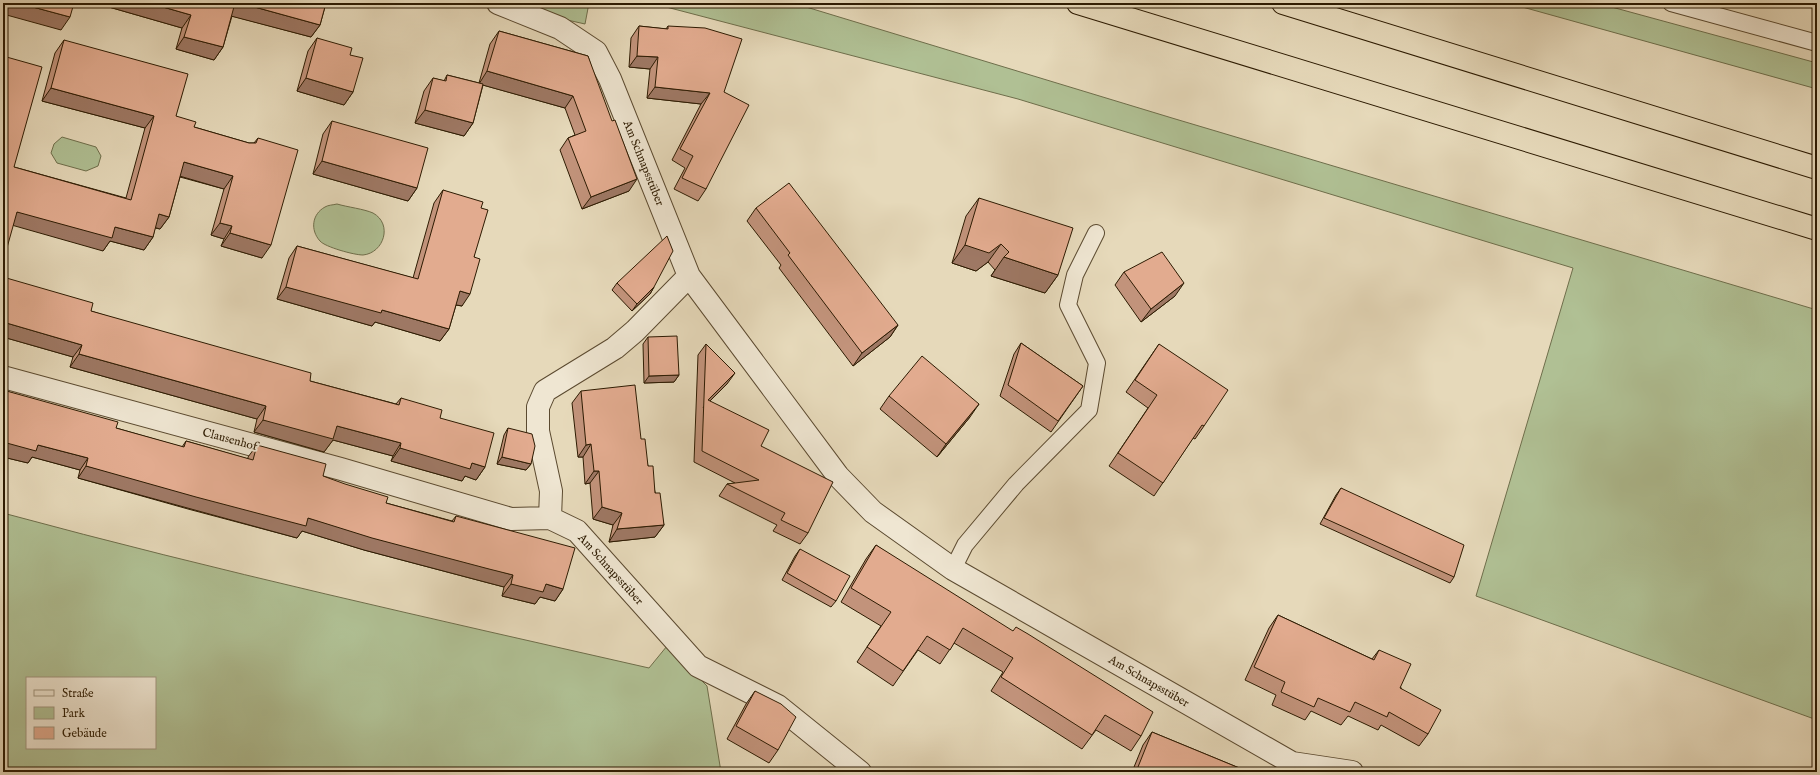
<svg xmlns="http://www.w3.org/2000/svg" width="1820" height="775" font-family="'IM FELL English',serif">
	<rect width="100%" height="100%" fill="#e6d9ba"/>
	<filter id="stains"><feTurbulence type="fractalNoise" baseFrequency=".005" numOctaves="4"/><feColorMatrix values="0 0 0 0 .2 0 0 0 0 .09 0 0 0 0 .02 0 0 0 .5 -.17"/></filter>
	<radialGradient id="worn" r=".72"><stop offset=".6" stop-color="#630" stop-opacity="0"/><stop offset="1" stop-color="#630" stop-opacity=".3"/></radialGradient>
	<path fill="#b0c094" stroke="#6e6e4b" fill-rule="evenodd" d="M 530,3 L 589,3 L 585,24 L 554,17 Z
		M 651,3 L 793,3 L 1172,118 L 1817,310 L 1817,720 L 1476,596 L 1573,268 L 1018,99 Z
		M 1508,3 L 1597,3 L 1817,63 L 1817,89 Z
		M 62,137 L 96,147 L 101,156 L 98,166 L 86,171 L 57,163 L 51,153 L 54,144 Z
		M 337,204 C 347,207 364,209 373,213 C 393,224 384,253 363,255 C 354,255 325,247 320,241 C 310,230 312,214 325,207 C 328,205 333,205 337,204 Z
		M 3,513 C 217,571 433,619 649,668 L 667,646 L 707,686 L 721,772 L 3,772 ZM 27,678 L 155,678 L 155,748 L 27,748 Z"/>
	<g fill="none" stroke-linecap="round" stroke-linejoin="round">
		<g stroke="#5b4a30" stroke-width="18">
			<path id="service" d="M 1671,3 L 1817,43
				M 953,569 L 965,545 L 1016,484 L 1089,410 L 1097,363 L 1068,305 L 1075,275 L 1096,233"/>
		</g>
		<g stroke="#5b4a30" stroke-width="24">
			<path id="minor" d="M 498,3 L 560,28 L 596,52 L 610,79 L 689,276 L 838,476 L 873,512 L 953,569 L 1292,763 L 1352,772
				M 3,377 L 341,469 L 511,519 L 550,518 L 577,531 L 698,666 L 778,706 L 860,772
				M 550,518 L 551,491 L 538,431 L 538,407 L 545,391 L 615,348 L 635,331 L 689,276"/>
		</g>
		<g stroke="#2d1b02" stroke-width="24">
			<path id="motorway" d="M 1078,3 L 1817,229
				M 1283,3 L 1817,168"/>
		</g>
		<use href="#service" stroke="#efe6d2" stroke-width="16"/>
		<use href="#minor" stroke="#efe6d2" stroke-width="22"/>
		<use href="#motorway" stroke="#e6d9ba" stroke-width="22"/>
	</g>
	<path fill="#c2937b" stroke="#2d1b02" d="M 95,3 L 326,3 L 320,25 L 311,37 L 232,16 L 223,47 L 214,60 L 176,49 L 182,28 Z
		M 639,26 L 666,29 L 668,26 L 724,92 L 706,189 L 698,201 L 674,189 L 685,168 L 672,160 L 701,104 L 647,98 L 650,69 L 629,67 L 631,38 Z
		M 499,31 L 588,56 L 629,191 L 582,209 L 560,150 L 568,138 L 575,135 L 565,108 L 483,85 L 473,123 L 464,136 L 415,123 L 424,91 L 433,78 L 444,81 L 447,75 L 479,83 L 490,44 Z
		M 317,38 L 350,55 L 353,92 L 344,105 L 297,91 L 308,51 Z
		M 64,40 L 176,116 L 194,127 L 249,143 L 254,143 L 258,138 L 262,258 L 221,246 L 224,239 L 211,235 L 224,189 L 180,177 L 169,217 L 160,229 L 155,228 L 153,237 L 144,250 L 110,241 L 103,251 L 14,167 L 126,198 L 145,128 L 42,101 L 55,53 Z
		M 332,121 L 417,188 L 408,201 L 313,174 L 323,134 Z
		M 443,190 L 481,208 L 474,257 L 462,306 L 456,305 L 449,329 L 440,341 L 375,322 L 372,326 L 277,299 L 289,258 L 297,246 L 413,278 L 434,203 Z
		M 979,198 L 1058,275 L 1045,293 L 991,276 L 995,270 L 988,262 L 976,271 L 952,263 L 966,216 Z
		M 756,208 L 898,325 L 890,337 L 853,366 L 779,268 L 781,265 L 747,221 Z
		M 1124,272 L 1175,296 L 1141,322 L 1115,285 Z
		M 3,277 L 91,311 L 310,381 L 396,404 L 401,398 L 440,418 L 485,467 L 476,480 L 465,476 L 462,481 L 391,461 L 393,456 L 333,440 L 324,452 L 254,432 L 257,419 L 70,367 L 73,357 L 3,337 Z
		M 617,283 L 654,287 L 650,294 L 632,311 L 612,290 Z
		M 648,337 L 679,375 L 674,382 L 644,383 L 643,344 Z
		M 1021,343 L 1083,386 L 1051,432 L 1000,396 L 1014,354 Z
		M 706,344 L 727,384 L 710,401 L 761,446 L 808,533 L 800,544 L 773,531 L 777,525 L 719,496 L 727,484 L 735,483 L 694,462 L 698,355 Z
		M 1159,344 L 1204,426 L 1195,439 L 1193,438 L 1154,496 L 1109,466 L 1148,408 L 1126,392 Z
		M 3,390 L 116,428 L 182,447 L 186,441 L 248,459 L 248,457 L 257,445 L 323,476 L 386,503 L 452,521 L 456,516 L 563,589 L 555,601 L 540,597 L 535,604 L 502,596 L 504,587 L 481,581 L 364,550 L 302,531 L 297,538 L 188,509 L 78,478 L 80,470 L 32,457 L 28,463 L 3,457 Z
		M 581,391 L 641,439 L 648,466 L 664,525 L 655,537 L 609,542 L 613,525 L 593,519 L 590,483 L 585,484 L 583,457 L 578,457 L 572,403 Z
		M 889,396 L 970,417 L 937,457 L 880,409 Z
		M 508,428 L 531,464 L 526,470 L 497,464 L 504,435 Z
		M 1341,488 L 1454,577 L 1450,583 L 1320,524 L 1336,495 Z
		M 876,545 L 1141,736 L 1131,751 L 1096,730 L 1082,749 L 991,691 L 1003,672 L 954,643 L 940,664 L 918,650 L 893,686 L 857,662 L 881,626 L 841,602 L 866,559 Z
		M 800,549 L 836,601 L 831,607 L 782,580 L 795,556 Z
		M 1278,615 L 1372,659 L 1379,650 L 1428,734 L 1419,746 L 1381,725 L 1378,730 L 1348,716 L 1341,725 L 1311,711 L 1305,720 L 1272,705 L 1276,695 L 1245,680 L 1269,628 Z
		M 755,691 L 778,750 L 769,763 L 727,739 L 746,704 Z
		M 1152,732 L 1249,772 L 1132,772 L 1143,745 Z"/>
	<path fill="#9e7864" stroke="#2d1b02" d="M 3,3 L 18,3 L 70,17 L 61,30 L 3,14 Z
		M 95,3 L 149,3 L 191,15 L 182,28 Z
		M 235,3 L 240,3 L 320,25 L 311,37 L 227,15 Z
		M 184,37 L 223,47 L 214,60 L 176,49 Z
		M 637,56 L 658,57 L 650,69 L 629,67 Z
		M 487,71 L 573,96 L 565,108 L 479,84 Z
		M 306,78 L 353,92 L 344,105 L 297,91 Z
		M 655,87 L 710,93 L 701,104 L 647,98 Z
		M 51,88 L 154,116 L 145,128 L 42,101 Z
		M 425,110 L 473,123 L 464,136 L 415,123 Z
		M 322,161 L 417,188 L 408,201 L 313,174 Z
		M 184,162 L 233,176 L 224,189 L 176,175 Z
		M 637,179 L 629,191 L 582,209 L 591,197 Z
		M 17,212 L 115,227 L 153,237 L 144,250 L 110,241 L 103,251 L 8,224 Z
		M 159,214 L 169,217 L 160,229 L 150,226 Z
		M 220,223 L 232,226 L 224,239 L 211,235 Z
		M 230,233 L 271,245 L 262,258 L 221,246 Z
		M 1001,244 L 988,262 L 976,271 L 952,263 L 965,245 Z
		M 1004,257 L 1058,275 L 1045,293 L 991,276 Z
		M 1184,283 L 1175,296 L 1141,322 L 1151,309 Z
		M 286,287 L 382,310 L 449,329 L 440,341 L 375,322 L 372,326 L 277,299 Z
		M 654,287 L 650,294 L 632,311 L 637,304 Z
		M 460,291 L 470,294 L 462,306 L 451,304 Z
		M 3,322 L 82,345 L 73,357 L 3,337 Z
		M 898,325 L 890,337 L 853,366 L 862,353 Z
		M 79,354 L 266,406 L 257,419 L 70,367 Z
		M 735,373 L 727,384 L 703,408 L 708,400 Z
		M 679,375 L 674,382 L 644,383 L 649,376 Z
		M 979,404 L 970,417 L 937,457 L 946,444 Z
		M 263,420 L 337,426 L 401,443 L 393,456 L 333,440 L 324,452 L 254,432 Z
		M 3,442 L 38,445 L 88,458 L 80,470 L 32,457 L 28,463 L 3,457 Z
		M 591,444 L 583,457 L 578,457 L 586,445 Z
		M 400,448 L 472,463 L 485,467 L 476,480 L 465,476 L 462,481 L 391,461 Z
		M 502,457 L 531,464 L 526,470 L 497,464 Z
		M 86,466 L 308,518 L 513,575 L 504,587 L 364,550 L 302,531 L 297,538 L 78,478 Z
		M 594,471 L 599,471 L 590,483 L 585,484 Z
		M 602,507 L 622,513 L 613,525 L 593,519 Z
		M 664,525 L 655,537 L 609,542 L 617,529 Z
		M 511,584 L 546,584 L 563,589 L 555,601 L 540,597 L 535,604 L 502,596 Z"/>
	<path fill="#e2ab8f" stroke="#2d1b02" d="M 18,3 L 74,3 L 70,17 Z
		M 149,3 L 235,3 L 223,47 L 184,37 L 191,15 Z
		M 240,3 L 326,3 L 320,25 Z
		M 639,26 L 668,29 L 668,26 L 705,28 L 742,39 L 724,92 L 749,105 L 706,189 L 682,178 L 693,156 L 680,149 L 710,93 L 655,87 L 658,57 L 637,56 Z
		M 499,31 L 588,56 L 612,121 L 615,120 L 637,179 L 591,197 L 568,138 L 586,131 L 573,96 L 487,71 Z
		M 317,38 L 352,48 L 350,55 L 363,58 L 353,92 L 306,78 Z
		M 64,40 L 188,74 L 176,116 L 196,122 L 194,127 L 249,143 L 256,143 L 258,138 L 298,150 L 271,245 L 230,233 L 232,226 L 220,223 L 233,176 L 184,162 L 169,217 L 159,214 L 153,237 L 115,227 L 112,238 L 17,212 L 3,262 L 3,56 L 42,67 L 14,167 L 131,200 L 154,116 L 51,88 Z
		M 447,75 L 483,84 L 473,123 L 425,110 L 433,78 L 446,81 Z
		M 332,121 L 428,148 L 417,188 L 322,161 Z
		M 789,183 L 898,325 L 862,353 L 788,255 L 790,253 L 756,208 Z
		M 443,190 L 483,202 L 481,208 L 488,210 L 474,257 L 480,259 L 470,294 L 460,291 L 449,329 L 382,310 L 381,313 L 286,287 L 297,246 L 418,279 Z
		M 979,198 L 1073,228 L 1058,275 L 1004,257 L 1009,252 L 1001,244 L 989,253 L 965,245 Z
		M 667,236 L 673,251 L 654,287 L 637,304 L 617,283 Z
		M 1162,252 L 1184,283 L 1151,309 L 1124,272 Z
		M 3,277 L 93,303 L 91,311 L 311,373 L 310,381 L 399,405 L 401,398 L 442,410 L 440,418 L 494,433 L 485,467 L 472,463 L 470,469 L 400,448 L 401,443 L 337,426 L 333,439 L 263,420 L 266,406 L 79,354 L 82,345 L 3,322 Z
		M 677,336 L 679,375 L 649,376 L 648,337 Z
		M 1021,343 L 1083,386 L 1058,421 L 1008,385 Z
		M 706,344 L 735,373 L 708,400 L 769,430 L 761,446 L 833,482 L 808,533 L 781,520 L 785,513 L 727,484 L 759,480 L 702,451 Z
		M 1159,344 L 1228,390 L 1204,426 L 1202,425 L 1163,483 L 1118,453 L 1157,395 L 1135,380 Z
		M 922,356 L 979,404 L 946,444 L 889,396 Z
		M 635,385 L 641,439 L 645,439 L 648,466 L 653,466 L 655,493 L 660,493 L 664,525 L 617,529 L 622,513 L 602,507 L 599,471 L 594,471 L 591,444 L 586,445 L 581,391 Z
		M 3,390 L 118,422 L 116,428 L 184,447 L 186,441 L 253,460 L 257,445 L 326,464 L 323,476 L 345,484 L 388,497 L 386,503 L 454,522 L 456,516 L 575,548 L 563,589 L 546,584 L 543,592 L 511,584 L 513,575 L 489,569 L 372,538 L 308,518 L 306,526 L 196,497 L 86,466 L 88,458 L 38,445 L 36,451 L 3,442 Z
		M 508,428 L 532,434 L 535,446 L 531,464 L 502,457 Z
		M 1341,488 L 1464,545 L 1454,577 L 1324,518 Z
		M 876,545 L 1013,631 L 1016,627 L 1028,634 L 1153,712 L 1141,736 L 1105,715 L 1092,735 L 1001,677 L 1013,658 L 963,628 L 950,650 L 927,636 L 903,671 L 867,647 L 891,612 L 851,588 Z
		M 800,549 L 850,576 L 836,601 L 787,573 Z
		M 1278,615 L 1374,660 L 1379,650 L 1411,664 L 1400,688 L 1441,710 L 1428,734 L 1389,712 L 1387,717 L 1355,702 L 1350,712 L 1318,698 L 1314,707 L 1281,692 L 1285,682 L 1254,667 Z
		M 755,691 L 781,704 L 796,717 L 778,750 L 736,726 Z
		M 1152,732 L 1249,772 L 1136,772 Z"/>
	<g text-anchor="middle" stroke-width="4" stroke-linejoin="round" paint-order="stroke">
		<g font-size="12" fill="#2d1b02" stroke="#efe6d2">
			<text transform="translate(644 163) rotate(68)" y="4">Am Schnapsstüber</text>
			<text transform="translate(230 439) rotate(15)" y="4">Clausenhof</text>
			<text transform="translate(611 569) rotate(48)" y="4">Am Schnapsstüber</text>
			<text transform="translate(1149 681) rotate(30)" y="4">Am Schnapsstüber</text>
		</g>
	</g>
	<rect width="1820" height="775" fill="none" stroke="#e6d9ba" stroke-width="16"/>
	<rect x="4" y="4" width="1812" height="767" fill="none" stroke="#2d1b02" stroke-width="2"/>
	<rect x="8" y="8" width="1804" height="759" fill="none" stroke="#2d1b02"/>
	<rect x="26" y="677" width="130" height="72" fill="#efe6d2" stroke="#a1957f"/>
	<rect x="34" y="690" width="20" height="6" fill="#efe6d2" stroke="#a1957f"/>
	<text x="62" y="697" font-size="12" fill="#2d1b02">Straße</text>
	<rect x="34" y="707" width="20" height="12" fill="#b0c094" stroke="#a1957f"/>
	<text x="62" y="717" font-size="12" fill="#2d1b02">Park</text>
	<rect x="34" y="727" width="20" height="12" fill="#e2ab8f" stroke="#a1957f"/>
	<text x="62" y="737" font-size="12" fill="#2d1b02">Gebäude</text>
	<rect width="100%" height="100%" filter="url(#stains)"/>
	<rect width="100%" height="100%" fill="url(#worn)"/>
</svg>
